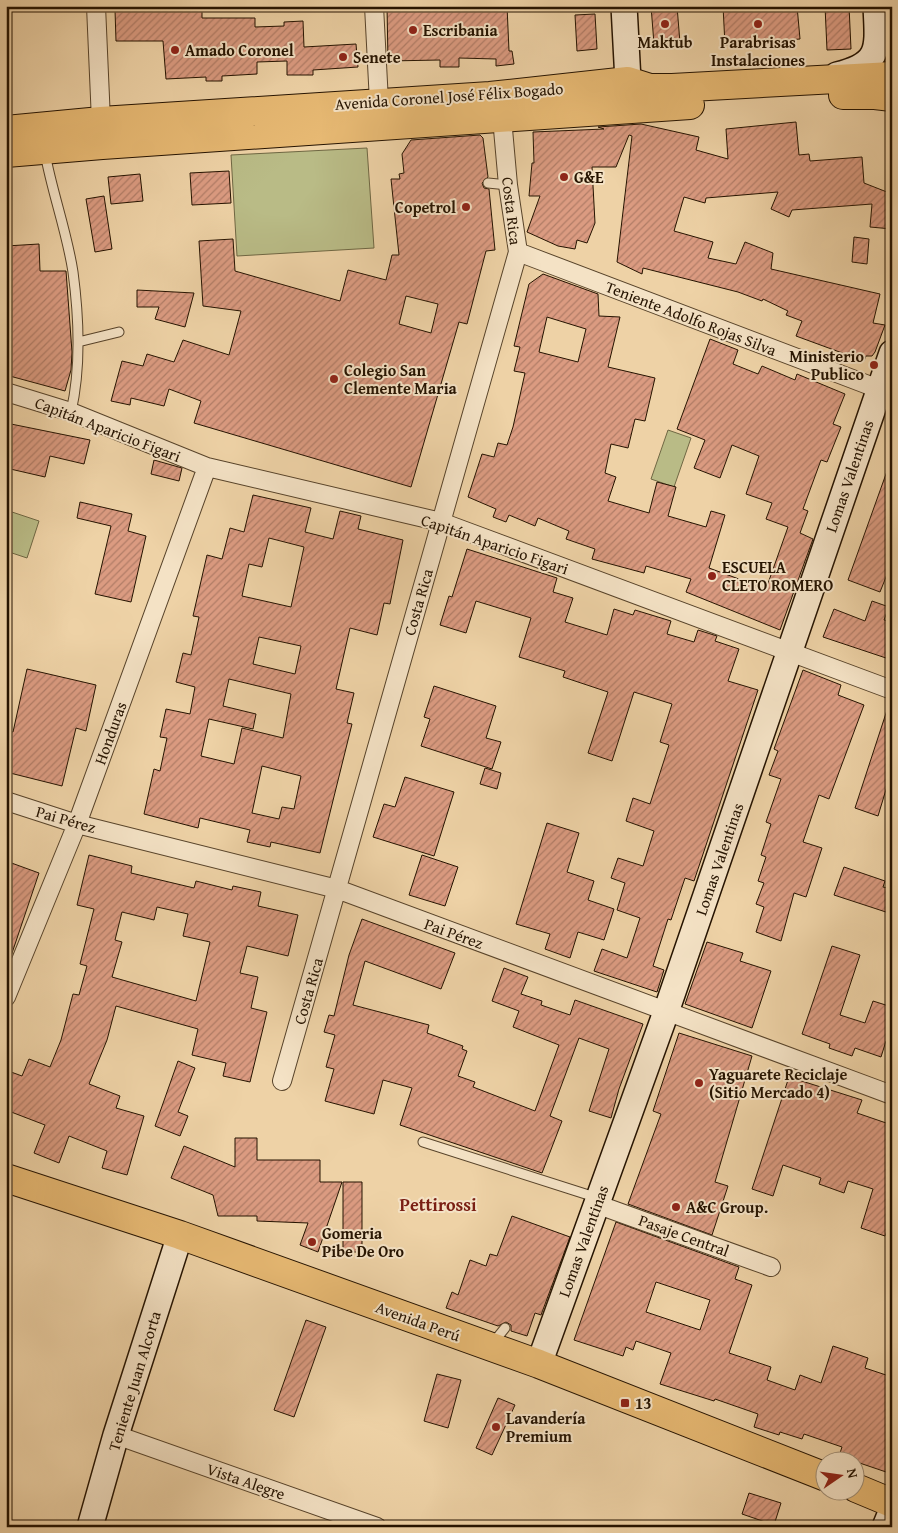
<svg xmlns="http://www.w3.org/2000/svg" width="898" height="1533" font-family="'Gentium Book Plus',serif">
	<defs>
		<pattern id="building-hatch" width="6" height="6" patternUnits="userSpaceOnUse" patternTransform="scale(1.25)"><rect width="6" height="6" fill="#db9b81"/><path d="M-1 1l2-2M0 6l6-6M5 7l2-2" fill="none" stroke="#b17d67"/></pattern>
	</defs>
	<rect width="100%" height="100%" fill="#eed2a6"/>
	<filter id="stains"><feTurbulence type="fractalNoise" baseFrequency=".004" numOctaves="4"/><feColorMatrix values="0 0 0 0 .2 0 0 0 0 .09 0 0 0 0 .02 0 0 0 .5 -.17"/></filter>
	<radialGradient id="worn" r=".72"><stop offset=".6" stop-color="#630" stop-opacity="0"/><stop offset="1" stop-color="#630" stop-opacity=".3"/></radialGradient>
	<path fill="#b9bb86" stroke="#6f6743" d="M 367,148 L 374,248 L 237,256 L 231,155 Z
		M 668,430 L 691,438 L 674,487 L 651,479 Z
		M 6,510 L 39,521 L 27,558 L 6,551 Z"/>
	<path fill="url(#building-hatch)" stroke="#251300" fill-rule="evenodd" d="M 117,6 L 202,6 L 202,18 L 255,18 L 255,27 L 284,26 L 284,22 L 303,21 L 304,47 L 356,44 L 358,67 L 313,70 L 313,75 L 287,75 L 287,61 L 257,62 L 257,74 L 222,76 L 222,81 L 206,81 L 206,77 L 166,79 L 163,41 L 116,41 L 115,10 L 117,9 Z
		M 387,6 L 507,6 L 509,51 L 512,51 L 514,64 L 496,66 L 496,59 L 459,58 L 459,67 L 440,67 L 440,60 L 388,61 Z
		M 651,6 L 677,6 L 680,43 L 654,44 Z
		M 723,6 L 797,6 L 800,39 L 725,45 Z
		M 825,6 L 849,6 L 851,49 L 827,50 Z
		M 595,14 L 597,49 L 577,51 L 575,15 Z
		M 796,122 L 799,155 L 809,154 L 810,161 L 862,157 L 864,183 L 892,194 L 892,229 L 870,227 L 872,204 L 792,210 L 789,217 L 771,209 L 778,192 L 706,198 L 705,203 L 684,197 L 674,231 L 713,242 L 708,258 L 736,264 L 745,242 L 773,253 L 771,269 L 880,294 L 873,323 L 885,325 L 875,352 L 872,356 L 866,356 L 864,361 L 796,336 L 802,321 L 786,315 L 788,311 L 763,299 L 762,301 L 738,292 L 643,268 L 642,274 L 617,262 L 632,136 L 629,135 L 616,167 L 592,167 L 595,223 L 587,243 L 577,240 L 575,249 L 558,246 L 527,232 L 540,196 L 529,196 L 532,163 L 534,163 L 533,132 L 604,129 L 598,127 L 641,124 L 699,137 L 696,150 L 728,159 L 726,129 Z
		M 480,135 L 483,138 L 488,177 L 482,183 L 484,188 L 489,189 L 495,250 L 486,251 L 467,324 L 459,322 L 411,487 L 194,423 L 201,401 L 169,389 L 164,406 L 131,398 L 130,405 L 111,401 L 122,361 L 143,366 L 147,354 L 174,362 L 183,340 L 229,355 L 241,311 L 203,306 L 199,241 L 233,239 L 235,271 L 340,301 L 348,270 L 386,280 L 392,255 L 399,255 L 391,179 L 400,179 L 399,174 L 404,173 L 402,154 L 411,140 ZM 406,296 L 438,304 L 431,333 L 399,324 Z
		M 229,171 L 231,203 L 192,205 L 190,173 Z
		M 140,174 L 143,201 L 111,204 L 108,177 Z
		M 104,196 L 112,249 L 95,252 L 86,199 Z
		M 854,237 L 869,239 L 867,264 L 852,262 Z
		M 39,244 L 40,271 L 66,271 L 72,352 L 71,370 L 65,391 L 6,375 L 6,246 Z
		M 543,274 L 598,294 L 599,316 L 620,317 L 608,367 L 655,378 L 645,421 L 635,419 L 628,448 L 611,444 L 605,473 L 616,477 L 608,501 L 649,513 L 657,482 L 676,487 L 668,516 L 706,527 L 711,511 L 725,515 L 709,568 L 766,589 L 788,527 L 766,519 L 772,503 L 746,494 L 759,456 L 732,445 L 720,478 L 694,468 L 705,440 L 677,429 L 710,339 L 738,350 L 733,364 L 758,374 L 762,366 L 795,380 L 797,374 L 845,394 L 833,424 L 841,427 L 827,462 L 821,460 L 803,509 L 808,511 L 800,533 L 813,539 L 780,630 L 686,592 L 691,579 L 646,566 L 644,573 L 592,559 L 595,549 L 566,539 L 569,531 L 538,518 L 535,526 L 509,515 L 506,522 L 493,517 L 496,509 L 468,497 L 482,454 L 494,457 L 498,443 L 507,445 L 513,427 L 525,373 L 514,371 L 520,347 L 514,346 L 529,284 ZM 547,317 L 586,329 L 578,362 L 539,352 Z
		M 137,290 L 194,293 L 185,327 L 155,319 L 159,307 L 137,307 Z
		M 6,423 L 90,440 L 84,464 L 50,456 L 45,477 L 6,468 Z
		M 154,460 L 182,468 L 179,481 L 151,474 Z
		M 891,460 L 892,562 L 880,592 L 848,580 Z
		M 253,495 L 311,508 L 305,532 L 333,539 L 340,511 L 361,516 L 358,529 L 403,540 L 390,604 L 384,603 L 377,635 L 350,628 L 336,689 L 354,693 L 347,723 L 352,724 L 320,853 L 271,842 L 270,847 L 247,842 L 250,830 L 200,818 L 198,828 L 144,814 L 154,769 L 160,771 L 167,738 L 160,737 L 166,709 L 190,714 L 195,687 L 176,682 L 183,653 L 191,655 L 199,617 L 193,616 L 207,555 L 222,559 L 230,528 L 244,532 ZM 269,538 L 304,547 L 291,607 L 242,596 L 249,564 L 262,567 ZM 259,637 L 301,646 L 295,674 L 253,664 ZM 229,679 L 291,694 L 283,738 L 242,728 L 234,764 L 201,756 L 209,719 L 253,729 L 256,714 L 223,706 ZM 262,766 L 301,776 L 294,809 L 282,807 L 279,819 L 252,813 Z
		M 80,502 L 132,514 L 128,531 L 146,536 L 131,602 L 95,594 L 111,526 L 77,518 Z
		M 467,549 L 557,578 L 553,592 L 573,598 L 565,622 L 607,635 L 614,609 L 633,615 L 635,610 L 671,621 L 667,634 L 694,642 L 698,630 L 717,636 L 715,641 L 739,649 L 728,681 L 758,690 L 694,881 L 685,878 L 671,920 L 668,919 L 653,966 L 664,970 L 657,992 L 594,971 L 602,949 L 627,958 L 640,918 L 617,910 L 625,883 L 611,878 L 618,858 L 643,866 L 654,831 L 626,821 L 633,798 L 650,804 L 669,745 L 660,742 L 672,704 L 634,692 L 612,761 L 588,753 L 608,692 L 563,677 L 565,671 L 519,657 L 531,618 L 476,601 L 466,633 L 440,625 L 449,596 L 452,597 Z
		M 872,601 L 889,607 L 884,620 L 892,622 L 892,660 L 823,637 L 834,609 L 865,621 Z
		M 27,669 L 96,685 L 86,731 L 76,728 L 62,786 L 6,772 L 6,731 L 13,732 Z
		M 803,670 L 841,685 L 838,695 L 864,705 L 829,799 L 819,795 L 803,842 L 822,848 L 806,897 L 794,893 L 781,941 L 756,932 L 764,907 L 756,904 L 764,883 L 758,881 L 766,857 L 761,855 L 771,824 L 766,822 L 781,779 L 769,775 L 778,751 L 774,749 Z
		M 434,686 L 496,706 L 486,738 L 501,742 L 492,769 L 421,746 L 430,719 L 424,717 Z
		M 889,704 L 892,705 L 892,785 L 888,783 L 878,816 L 855,808 Z
		M 485,768 L 501,773 L 497,789 L 480,784 Z
		M 405,777 L 454,792 L 434,856 L 373,837 L 384,804 L 395,807 Z
		M 547,823 L 579,833 L 567,872 L 594,881 L 588,900 L 614,909 L 604,940 L 578,932 L 570,958 L 545,949 L 550,934 L 516,924 Z
		M 89,855 L 132,866 L 131,873 L 194,888 L 196,881 L 232,890 L 233,886 L 261,892 L 258,906 L 298,915 L 288,956 L 247,946 L 240,973 L 258,977 L 251,1008 L 267,1012 L 250,1082 L 223,1076 L 226,1063 L 192,1055 L 198,1029 L 116,1006 L 107,1040 L 89,1084 L 120,1096 L 116,1108 L 144,1116 L 127,1175 L 102,1168 L 107,1151 L 69,1136 L 59,1163 L 34,1153 L 45,1125 L 6,1110 L 6,1085 L 11,1072 L 22,1076 L 29,1059 L 50,1067 L 61,1040 L 73,994 L 79,995 L 87,966 L 80,964 L 94,909 L 77,905 ZM 157,907 L 188,914 L 183,936 L 210,942 L 196,1001 L 112,977 L 122,942 L 115,940 L 122,912 L 154,920 Z
		M 422,855 L 458,867 L 445,906 L 409,895 Z
		M 6,861 L 39,873 L 9,962 L 6,962 Z
		M 844,867 L 885,881 L 883,887 L 892,889 L 892,914 L 834,895 Z
		M 362,919 L 455,953 L 441,989 L 365,961 L 353,1005 L 429,1025 L 427,1033 L 463,1046 L 462,1049 L 467,1051 L 458,1076 L 475,1082 L 473,1087 L 535,1111 L 559,1045 L 513,1027 L 519,1011 L 492,1001 L 504,968 L 528,977 L 521,994 L 542,1001 L 541,1005 L 570,1015 L 575,1000 L 643,1024 L 619,1089 L 611,1118 L 589,1111 L 609,1049 L 579,1038 L 550,1116 L 562,1121 L 542,1173 L 400,1125 L 412,1088 L 383,1080 L 374,1114 L 325,1101 L 334,1069 L 326,1067 L 335,1035 L 324,1032 L 329,1015 L 334,1016 L 349,955 Z
		M 707,942 L 743,953 L 740,961 L 771,971 L 752,1028 L 685,1004 Z
		M 832,946 L 860,955 L 840,1015 L 865,1023 L 873,1001 L 892,1007 L 892,1042 L 886,1041 L 881,1057 L 855,1048 L 852,1056 L 829,1048 L 830,1044 L 802,1034 Z
		M 679,1033 L 752,1056 L 715,1182 L 728,1186 L 712,1235 L 628,1204 L 661,1114 L 653,1111 Z
		M 178,1061 L 195,1068 L 178,1112 L 188,1116 L 180,1136 L 155,1126 Z
		M 789,1077 L 862,1100 L 857,1113 L 892,1125 L 892,1217 L 885,1236 L 861,1228 L 873,1189 L 848,1181 L 844,1193 L 819,1184 L 821,1178 L 783,1165 L 773,1196 L 752,1189 Z
		M 235,1138 L 257,1138 L 257,1160 L 320,1160 L 320,1182 L 342,1182 L 318,1252 L 300,1245 L 308,1223 L 257,1221 L 257,1216 L 218,1216 L 213,1195 L 171,1178 L 184,1146 L 235,1167 Z
		M 343,1182 L 362,1182 L 362,1252 L 343,1252 Z
		M 512,1216 L 570,1237 L 541,1315 L 535,1313 L 527,1336 L 511,1331 L 511,1325 L 506,1322 L 498,1326 L 446,1308 L 452,1292 L 458,1295 L 470,1260 L 486,1266 L 490,1254 L 497,1256 Z
		M 616,1222 L 739,1267 L 735,1279 L 752,1285 L 729,1353 L 771,1367 L 767,1380 L 795,1390 L 800,1375 L 821,1383 L 833,1346 L 868,1358 L 865,1368 L 892,1377 L 892,1474 L 839,1456 L 842,1447 L 804,1434 L 802,1439 L 780,1432 L 779,1435 L 754,1427 L 758,1414 L 715,1399 L 714,1401 L 660,1384 L 671,1353 L 636,1341 L 633,1350 L 626,1347 L 623,1356 L 574,1340 ZM 656,1282 L 710,1300 L 700,1330 L 646,1312 Z
		M 306,1320 L 326,1327 L 294,1417 L 274,1410 Z
		M 437,1374 L 461,1380 L 448,1428 L 424,1421 Z
		M 498,1398 L 515,1405 L 492,1455 L 476,1448 Z
		M 749,1493 L 781,1503 L 774,1525 L 742,1514 Z"/>
	<g fill="none" stroke-linecap="round" stroke-linejoin="round">
		<g stroke="#57432a" stroke-width="11">
			<path id="lane" d="M 45,153 C 52,192 67,232 73,272 C 79,317 81,368 71,412
				M 488,183 L 508,185
				M 78,342 L 119,332
				M 423,1142 L 598,1198
				M 492,1344 L 505,1328"/>
		</g>
		<g stroke="#57432a" stroke-width="20">
			<path id="street" d="M 96,6 L 101,121
				M 374,6 L 379,102
				M 518,252 L 892,394
				M 6,392 L 71,412 L 207,467 L 441,522 L 892,690
				M 6,801 L 77,824 L 337,889 L 892,1095
				M 6,997 L 77,824 L 207,467
				M 282,1081 L 518,252 L 508,185 L 502,118
				M 596,1204 L 771,1267
				M 116,1435 L 377,1527"/>
		</g>
		<g stroke="#251300" stroke-width="28">
			<path id="secondary" d="M 624,6 L 628,81
				M 837,75 C 882,64 878,48 876,6
				M 539,1364 L 666,1012 L 892,353
				M 90,1527 L 116,1435 L 180,1235
				M 885,1527 L 892,1510"/>
		</g>
		<g stroke="#251300" stroke-width="30">
			<path id="primary" d="M 843,95 L 875,95 L 892,97
				M 6,130 L 101,121 L 490,96 L 628,81 L 650,88 L 672,88 L 892,76
				M 6,153 L 102,145 L 690,105
				M 6,1178 L 180,1235 L 539,1364 L 826,1477
				M 856,1488 L 892,1503"/>
		</g>
		<use href="#lane" stroke="#f4e2c5" stroke-width="9"/>
		<use href="#street" stroke="#f4e2c5" stroke-width="18"/>
		<use href="#secondary" stroke="#f4e2c5" stroke-width="25"/>
		<use href="#primary" stroke="#e7b973" stroke-width="28"/>
	</g>
	<g fill="#8f2418" stroke="#f4e2c5" stroke-width="2">
		<circle cx="665" cy="24" r="5"/>
		<circle cx="758" cy="24" r="5"/>
		<circle cx="413" cy="30" r="5"/>
		<circle cx="175" cy="50" r="5"/>
		<circle cx="343" cy="57" r="5"/>
		<circle cx="564" cy="177" r="5"/>
		<circle cx="466" cy="207" r="5"/>
		<circle cx="874" cy="365" r="5"/>
		<circle cx="334" cy="379" r="5"/>
		<circle cx="712" cy="576" r="5"/>
		<circle cx="699" cy="1083" r="5"/>
		<circle cx="676" cy="1207" r="5"/>
		<circle cx="312" cy="1242" r="5"/>
		<rect x="620" y="1398" width="10" height="10" rx="2.5"/>
		<circle cx="496" cy="1427" r="5"/>
	</g>
	<g text-anchor="middle" stroke-width="4" stroke-linejoin="round" paint-order="stroke">
		<g font-size="16" font-weight="bold" fill="#251300" stroke="#f4e2c5" text-anchor="start">
			<text x="423" y="36">Escribania</text>
			<text x="665" y="48" text-anchor="middle">Maktub</text>
			<text x="758" y="48" text-anchor="middle">Parabrisas<tspan x="758" dy="18">Instalaciones</tspan></text>
			<text x="185" y="56">Amado Coronel</text>
			<text x="353" y="63">Senete</text>
			<text x="574" y="183">G&amp;E</text>
			<text x="456" y="213" text-anchor="end">Copetrol</text>
			<text x="864" y="362" text-anchor="end">Ministerio<tspan x="864" dy="18">Publico</tspan></text>
			<text x="344" y="376">Colegio San<tspan x="344" dy="18">Clemente Maria</tspan></text>
			<text x="722" y="573">ESCUELA<tspan x="722" dy="18">CLETO ROMERO</tspan></text>
			<text x="709" y="1080">Yaguarete Reciclaje<tspan x="709" dy="18">(Sitio Mercado 4)</tspan></text>
			<text x="686" y="1213">A&amp;C Group.</text>
			<text x="322" y="1239">Gomeria<tspan x="322" dy="18">Pibe De Oro</tspan></text>
			<text x="635" y="1409">13</text>
			<text x="506" y="1424">Lavandería<tspan x="506" dy="18">Premium</tspan></text>
		</g>
		<g font-size="16" fill="#251300" stroke="#f4e2c5">
			<text transform="translate(449 96) rotate(-4)" y="6">Avenida Coronel José Félix Bogado</text>
			<text transform="translate(512 211) rotate(83)" y="6">Costa Rica</text>
			<text transform="translate(691 318) rotate(21)" y="6">Teniente Adolfo Rojas Silva</text>
			<text transform="translate(108 429) rotate(21)" y="6">Capitán Aparicio Figari</text>
			<text transform="translate(849 476) rotate(-71)" y="6">Lomas Valentinas</text>
			<text transform="translate(495 544) rotate(19)" y="6">Capitán Aparicio Figari</text>
			<text transform="translate(418 602) rotate(-74)" y="6">Costa Rica</text>
			<text transform="translate(110 733) rotate(-70)" y="6">Honduras</text>
			<text transform="translate(66 819) rotate(16)" y="6">Pai Pérez</text>
			<text transform="translate(719 859) rotate(-71)" y="6">Lomas Valentinas</text>
			<text transform="translate(454 933) rotate(20)" y="6">Pai Pérez</text>
			<text transform="translate(308 991) rotate(-74)" y="6">Costa Rica</text>
			<text transform="translate(684 1235) rotate(20)" y="6">Pasaje Central</text>
			<text transform="translate(583 1241) rotate(-70)" y="6">Lomas Valentinas</text>
			<text transform="translate(418 1321) rotate(20)" y="6">Avenida Perú</text>
			<text transform="translate(134 1381) rotate(-73)" y="6">Teniente Juan Alcorta</text>
			<text transform="translate(246 1481) rotate(19)" y="6">Vista Alegre</text>
		</g>
		<g font-size="18" font-weight="bold" fill="#7a1f14" stroke="#f4e2c5">
			<text x="438" y="1211">Pettirossi</text>
		</g>
	</g>
	<rect width="898" height="1533" fill="none" stroke="#eed2a6" stroke-width="25"/>
	<rect x="8" y="8" width="883" height="1518" fill="none" stroke="#251300" stroke-width="2.5"/>
	<rect x="12" y="12" width="873" height="1508" fill="none" stroke="#251300"/>
	<g transform="translate(840 1476) rotate(77)"><circle r="24" fill="#f4e2c5" stroke="#a18f76"/>
	<path d="M0-4L9 19L0 12L-9 19Z" fill="#8f2418"/>
	<text y="-8" font-size="14" font-weight="bold" text-anchor="middle" fill="#251300">N</text>
	</g>
	<rect width="100%" height="100%" filter="url(#stains)"/>
	<rect width="100%" height="100%" fill="url(#worn)"/>
</svg>
